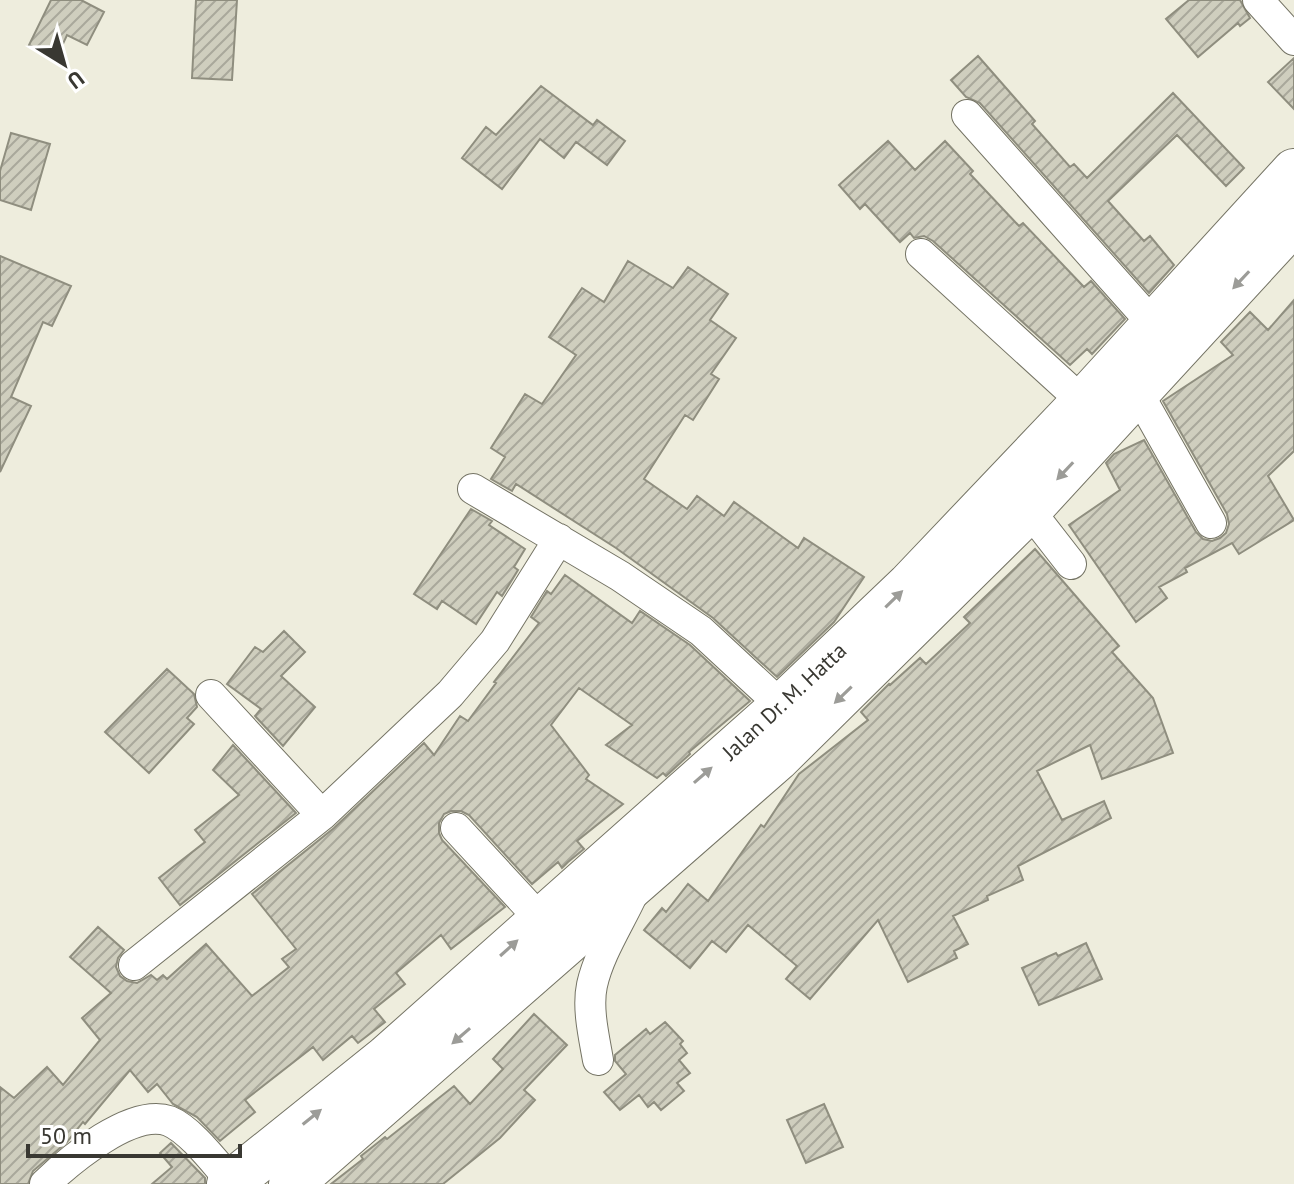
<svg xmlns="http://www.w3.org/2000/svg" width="1294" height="1184" font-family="'PT Sans',sans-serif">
	<defs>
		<pattern id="building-hatch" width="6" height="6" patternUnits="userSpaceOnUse" patternTransform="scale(2)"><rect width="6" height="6" fill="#cfcebe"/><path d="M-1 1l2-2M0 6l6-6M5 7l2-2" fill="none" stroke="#a9a89b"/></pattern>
	</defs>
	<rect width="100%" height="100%" fill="#eeeddd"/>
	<path fill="url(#building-hatch)" stroke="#8f8e7f" stroke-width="2" d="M 51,0 L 81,0 L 104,12 L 87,45 L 67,35 L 56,59 L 29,45 Z
		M 196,0 L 237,0 L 232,80 L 192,78 Z
		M 1189,0 L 1240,0 L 1250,18 L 1240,26 L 1238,23 L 1198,57 L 1166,19 Z
		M 978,56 L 1035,121 L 1032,124 L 1070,167 L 1074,164 L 1087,178 L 1173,93 L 1244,168 L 1226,186 L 1177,135 L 1108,201 L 1144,241 L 1150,236 L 1174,265 L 1149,293 L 980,103 L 966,97 L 951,80 Z
		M 1294,58 L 1294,109 L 1268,82 Z
		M 541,86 L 593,125 L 597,120 L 625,141 L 607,165 L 576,142 L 564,158 L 540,139 L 502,189 L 462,158 L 486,127 L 496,135 Z
		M 11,133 L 50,144 L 31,210 L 0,200 L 0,171 Z
		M 888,141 L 915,170 L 945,141 L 973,171 L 970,174 L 1019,226 L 1023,223 L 1084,287 L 1091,281 L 1125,319 L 1092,354 L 1087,349 L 1070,365 L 933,241 L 924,236 L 914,238 L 910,233 L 900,242 L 865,204 L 860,209 L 839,185 Z
		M 0,256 L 71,286 L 52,326 L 43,322 L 11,397 L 31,406 L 0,472 Z
		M 628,261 L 673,288 L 688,267 L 728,294 L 710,320 L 736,338 L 711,374 L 719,379 L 693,420 L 685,415 L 644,479 L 687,509 L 697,496 L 724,516 L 734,502 L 798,548 L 804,538 L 864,577 L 834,622 L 777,677 L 713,618 L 616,548 L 516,484 L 512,491 L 491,479 L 505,457 L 491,448 L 525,394 L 542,404 L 576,355 L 549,337 L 582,288 L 604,302 Z
		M 1294,300 L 1294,451 L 1268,476 L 1294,520 L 1239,554 L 1232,543 L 1185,568 L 1187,572 L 1159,587 L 1167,598 L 1136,622 L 1069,525 L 1120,490 L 1106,463 L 1114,454 L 1144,440 L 1196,532 L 1203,539 L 1212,541 L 1220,538 L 1226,533 L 1229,524 L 1227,514 L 1163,401 L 1233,355 L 1221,342 L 1250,312 L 1268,330 Z
		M 471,509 L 492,521 L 489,525 L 525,549 L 514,567 L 518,570 L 502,596 L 497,592 L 476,624 L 442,601 L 437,609 L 414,594 Z
		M 1035,549 L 1119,646 L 1112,652 L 1153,698 L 1173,753 L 1102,779 L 1090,745 L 1037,771 L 1062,820 L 1104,801 L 1111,818 L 1018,866 L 1023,880 L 987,896 L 988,900 L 953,916 L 968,944 L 954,951 L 957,958 L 908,982 L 878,920 L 810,999 L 786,979 L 797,966 L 748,925 L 726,952 L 712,941 L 690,968 L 644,930 L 662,908 L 666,912 L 688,884 L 708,901 L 761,825 L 764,827 L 799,774 L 868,720 L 861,712 L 889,684 L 890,685 L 920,658 L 926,664 L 970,623 L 964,617 Z
		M 565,575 L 632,623 L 640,611 L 690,645 L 750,701 L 689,752 L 690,754 L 666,776 L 663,773 L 657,778 L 606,745 L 632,725 L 579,688 L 551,725 L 589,775 L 586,779 L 623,804 L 577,841 L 584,849 L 568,862 L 562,868 L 558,862 L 532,884 L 469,815 L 461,811 L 451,811 L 444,814 L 439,823 L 439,833 L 442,840 L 505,907 L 451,949 L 441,935 L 396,973 L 405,984 L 374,1009 L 385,1022 L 358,1043 L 352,1036 L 323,1060 L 313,1047 L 245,1100 L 255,1112 L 220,1141 L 197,1117 L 173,1104 L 157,1084 L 148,1092 L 130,1070 L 85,1124 L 83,1122 L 67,1142 L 33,1171 L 28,1184 L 0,1184 L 0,1087 L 14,1098 L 47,1067 L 63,1085 L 100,1040 L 82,1018 L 111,993 L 70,957 L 98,927 L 124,950 L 118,958 L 116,967 L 120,976 L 127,981 L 137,983 L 151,975 L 157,980 L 163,975 L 167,979 L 206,944 L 252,996 L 289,967 L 282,959 L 296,949 L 252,894 L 334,828 L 424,743 L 434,755 L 460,716 L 468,721 L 496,683 L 494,682 L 539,623 L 531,617 L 547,591 L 551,594 Z
		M 284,631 L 305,652 L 281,676 L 315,707 L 283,746 L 255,716 L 261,709 L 227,684 L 255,647 L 263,652 Z
		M 167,669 L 194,694 L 197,707 L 187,718 L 194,724 L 149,773 L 105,732 Z
		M 233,745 L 296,813 L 180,905 L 159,878 L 205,842 L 195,830 L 239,795 L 213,770 Z
		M 1086,943 L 1102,979 L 1039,1005 L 1022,968 L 1056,953 L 1058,956 Z
		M 534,1014 L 567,1045 L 524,1090 L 535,1100 L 500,1138 L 443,1184 L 331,1184 L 363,1159 L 361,1156 L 385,1137 L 387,1139 L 454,1086 L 470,1104 L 503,1069 L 493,1059 Z
		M 665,1022 L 683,1041 L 680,1044 L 687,1053 L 679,1060 L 690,1073 L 677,1083 L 684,1091 L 661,1110 L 654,1102 L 648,1107 L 639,1095 L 620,1110 L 604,1092 L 626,1074 L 615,1061 L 615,1055 L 646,1029 L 650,1034 Z
		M 824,1104 L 843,1147 L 806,1163 L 787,1120 Z
		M 171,1143 L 205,1178 L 205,1184 L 152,1184 L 172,1167 L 160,1153 Z"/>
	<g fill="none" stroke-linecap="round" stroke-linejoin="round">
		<g stroke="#747364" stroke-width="32">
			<path id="minor" d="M 1258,0 L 1294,40
				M 967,115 L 1153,324
				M 921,254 L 1083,402
				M 1138,393 L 1211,523
				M 473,489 L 620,576 L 701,631 L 782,706
				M 1029,510 L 1071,564
				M 211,695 L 322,815
				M 456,828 L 541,920
				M 134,965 L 322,815 L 450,694 L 495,641 L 559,539
				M 598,1060 C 594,1037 587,1008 592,985 C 599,953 620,922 633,893
				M 45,1184 C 70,1160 132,1108 169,1121 C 191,1130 216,1164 232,1182"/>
		</g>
		<g stroke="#747364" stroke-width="46">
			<path id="secondary" d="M 229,1184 L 386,1058 L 782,706 L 909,585 L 1083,402 L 1294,171
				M 291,1184 L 777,759 L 1029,510 L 1294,222"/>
		</g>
		<use href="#minor" stroke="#fff" stroke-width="30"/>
		<use href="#secondary" stroke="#fff" stroke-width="44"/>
	</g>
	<defs><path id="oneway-solid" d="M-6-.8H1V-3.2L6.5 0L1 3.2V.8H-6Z" transform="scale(2)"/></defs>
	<g fill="#9c9c98">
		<use href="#oneway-solid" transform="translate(1241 280) rotate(133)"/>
		<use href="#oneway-solid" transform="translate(1065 471) rotate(133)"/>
		<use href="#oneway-solid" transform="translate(894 599) rotate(-44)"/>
		<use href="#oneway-solid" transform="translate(843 695) rotate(136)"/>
		<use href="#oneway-solid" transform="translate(703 775) rotate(-41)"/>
		<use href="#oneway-solid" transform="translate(509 948) rotate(-42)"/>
		<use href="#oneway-solid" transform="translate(461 1036) rotate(139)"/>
		<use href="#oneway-solid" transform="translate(312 1117) rotate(-39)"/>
	</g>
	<g text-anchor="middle" stroke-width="7" stroke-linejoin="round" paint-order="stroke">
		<g font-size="22" fill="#393832" stroke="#fff">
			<text transform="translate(784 701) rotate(-43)" y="8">Jalan Dr. M. Hatta</text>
		</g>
	</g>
	<g transform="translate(64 64) rotate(143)" stroke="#ffffff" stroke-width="6" paint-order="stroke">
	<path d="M0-6L14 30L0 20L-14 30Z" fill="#393832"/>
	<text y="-12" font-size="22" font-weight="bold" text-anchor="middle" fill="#393832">U</text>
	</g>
	<path d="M28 1144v12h212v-12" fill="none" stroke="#393832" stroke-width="4"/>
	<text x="40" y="1144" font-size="24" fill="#393832" stroke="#ffffff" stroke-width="6" paint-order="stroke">50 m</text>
</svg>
